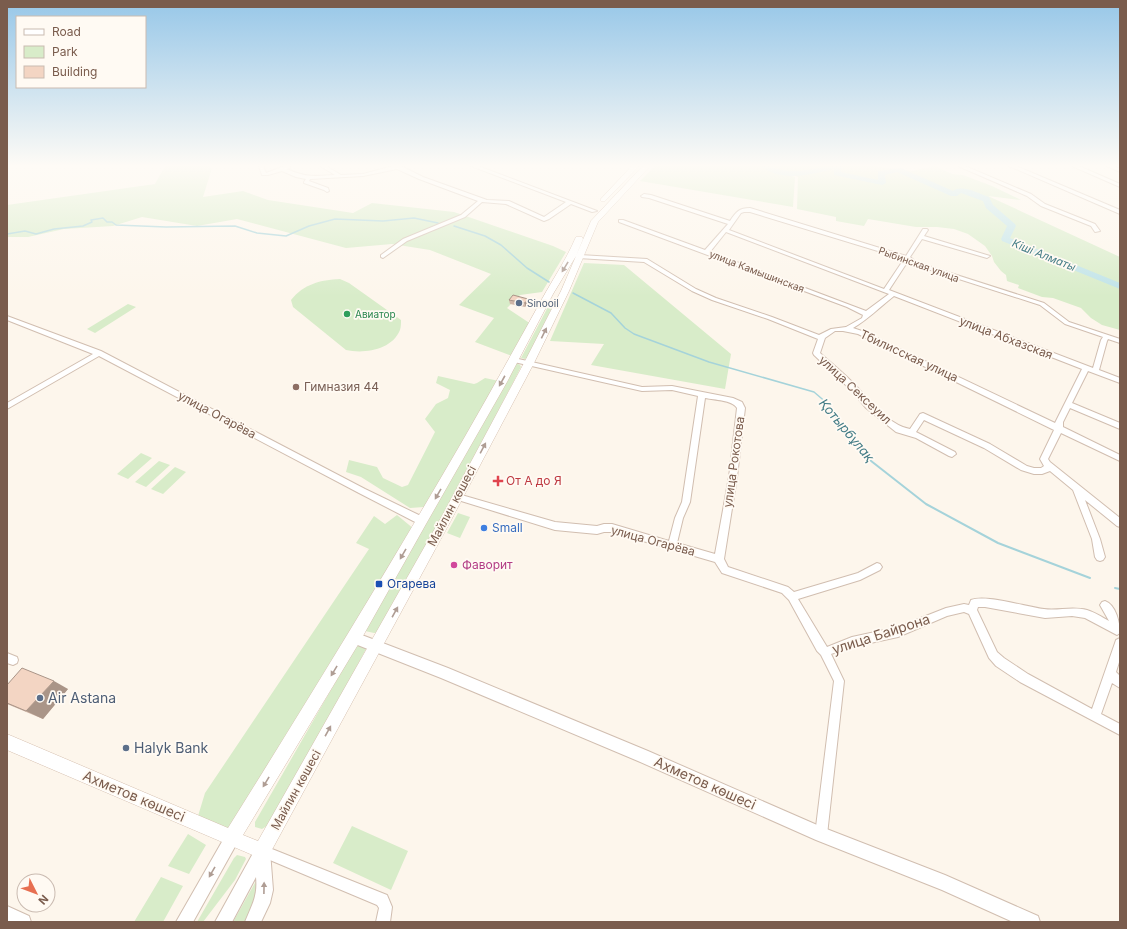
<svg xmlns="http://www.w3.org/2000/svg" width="1127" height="929" font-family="Inter,sans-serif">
	<rect width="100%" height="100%" fill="#fdf6ec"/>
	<path fill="#d8ecc9" d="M 165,166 L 209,166 L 212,168 L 203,197 L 243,191 L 268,200 L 353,213 L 372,203 L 454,212 L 553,246 L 566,252 L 542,292 L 520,295 L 507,308 L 531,324 L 512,356 L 475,342 L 494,318 L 459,305 L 491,274 L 430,250 L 392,244 L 346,248 L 237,219 L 197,226 L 142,217 L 113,226 L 64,229 L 28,237 L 7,237 L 7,205 L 155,184 Z
		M 655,166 L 769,166 L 795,177 L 793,207 L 640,181 Z
		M 770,166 L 874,166 L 912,171 L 935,166 L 952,174 L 963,175 L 992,186 L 1021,200 L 988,196 L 1120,257 L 1120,330 L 1102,325 L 1091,318 L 1081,308 L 1053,298 L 1042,297 L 1018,288 L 1019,285 L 1007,281 L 1006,275 L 1001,271 L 994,262 L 992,256 L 985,246 L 968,234 L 954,229 L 937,227 L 916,227 L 868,219 L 864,226 L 836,221 L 836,217 L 797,209 L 798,177 Z
		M 584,263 L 624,265 L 731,354 L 725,389 L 591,365 L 604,344 L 550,341 Z
		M 340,279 L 349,283 L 401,320 C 401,323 401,327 400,330 C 392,350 364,354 346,350 L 293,307 L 291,300 C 304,284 320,280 340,279 Z
		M 128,304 L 136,307 L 95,333 L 87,329 Z
		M 551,304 L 553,305 L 529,357 L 525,359 L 521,358 L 549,305 Z
		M 516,363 L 520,365 L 521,367 L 445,514 L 379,632 L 374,633 L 365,631 Z
		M 438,376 L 474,384 L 477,383 L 485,378 L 499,381 L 424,507 L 410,508 L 361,477 L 346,472 L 349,460 L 377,467 L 383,478 L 402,487 L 408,485 L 435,432 L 425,419 L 436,404 L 448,398 L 450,390 L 436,383 Z
		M 141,453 L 152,458 L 128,479 L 117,474 Z
		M 159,461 L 170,465 L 146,487 L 135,482 Z
		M 175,467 L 186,472 L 163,494 L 151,489 Z
		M 458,513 L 470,517 L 460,538 L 447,533 Z
		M 397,515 L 414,529 L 232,831 L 198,816 L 205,793 L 369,549 L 356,543 L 374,516 L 385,524 Z
		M 360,644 L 364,645 L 366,649 L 312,750 L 270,824 L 262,829 L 255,827 L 255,822 L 355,648 Z
		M 352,826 L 408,851 L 391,890 L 333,863 Z
		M 188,834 L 206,845 L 189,874 L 168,866 Z
		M 237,855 L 245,857 L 246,859 L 235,880 L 203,922 L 197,922 L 234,858 Z
		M 261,872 L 248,922 L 233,922 Z
		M 161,877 L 183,886 L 163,922 L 134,922 Z"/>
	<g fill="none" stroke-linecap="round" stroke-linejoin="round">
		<path stroke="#a5d3da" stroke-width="1.5" d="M 454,226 L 485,236 L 501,245 L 527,268 L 549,282
			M 7,234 L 25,231 L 36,234 L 54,229 L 83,226 L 92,222 L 91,220 L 103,218 L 107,222 L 112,222 L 116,225 L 166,227 L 235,226 L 257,233 L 286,236 L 309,226 L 335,219 L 383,221 L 414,218 L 438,223
			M 573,293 L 611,313 L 625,328 L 634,334 L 709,362 L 814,392 L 828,404 L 839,423 L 863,453"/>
		<path stroke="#a5d3da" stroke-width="2" d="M 862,452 L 866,457 L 926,504 L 998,543 L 1090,578
			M 1115,588 L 1120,589"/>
		<path fill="#bfe3e8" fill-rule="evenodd" d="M 761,166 C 772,166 781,171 792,171 C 809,171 824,166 842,166 L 841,172 L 878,180 L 878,171 L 901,168 L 953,191 C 963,184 979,194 989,197 L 993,205 L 1015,224 L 1016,226 L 1010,238 L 1120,283 L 1120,289 L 1002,241 L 1001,239 L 1007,226 L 986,208 L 983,201 L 961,193 L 957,196 L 951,196 L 897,172 L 885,175 L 886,183 L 882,185 L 834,175 L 834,169 C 812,174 780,183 761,166 Z"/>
		<g stroke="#d1beb0" stroke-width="2">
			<path id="minor" d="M 259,166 L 263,166 L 266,173 L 285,166 L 290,166 L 290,168 L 287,169 C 306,178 315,176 335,175 L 320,166 L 326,166 L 341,175 L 363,174 L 393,166 L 401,166 L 423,177 L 487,200 L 509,201 L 544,217 L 566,202 L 471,166 L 478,166 L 597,211 L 592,212 L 571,204 L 549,219 L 544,221 L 506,204 L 482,202 L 465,217 L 407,241 L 383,258 L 381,257 L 381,255 L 403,239 L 461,215 L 478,201 L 419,179 L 397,169 L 363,176 L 310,179 L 309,181 L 328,188 L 329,191 L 327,192 L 324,190 L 304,183 L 304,182 L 306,179 L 296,177 L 282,171 L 268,175 L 262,175 Z
				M 958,166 L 965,166 L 1031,194 L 1045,204 L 1095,224 L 1100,231 L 1095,232 L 1091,226 L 1041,206 L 1027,196 Z
				M 1009,166 L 1016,166 L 1120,210 L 1120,214 Z
				M 1072,166 L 1079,166 L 1120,184 L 1120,187 Z
				M 1107,166 L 1114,166 L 1120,169 L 1120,172 Z
				M 644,194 L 651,195 L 730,221 C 736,212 739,208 750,208 L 906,256 L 923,229 L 927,229 L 928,230 L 924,236 L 990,256 L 987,258 L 922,239 L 910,257 L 916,262 L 1044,303 L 1069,322 L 1120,339 L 1120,343 L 1108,339 L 1107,341 L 1099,370 L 1120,378 L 1120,383 L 1088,371 L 1072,403 L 1120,423 L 1120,429 L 1070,408 L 1063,422 L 1063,427 L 1120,455 L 1120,461 L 1061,433 L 1048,459 L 1050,462 L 1120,518 L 1120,527 L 1117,526 L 1085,500 L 1100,539 L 1105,557 L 1103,560 L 1100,561 L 1097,560 L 1095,557 L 1092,539 L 1073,490 L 1050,471 L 1042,474 L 1034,474 L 1021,470 L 984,448 L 924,420 L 916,432 L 955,452 L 956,454 L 952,457 L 949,456 L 916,438 L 896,432 L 866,408 L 851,390 L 814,355 L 813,353 L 818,339 L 768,319 L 712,300 L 692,291 L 644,262 L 578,258 L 577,257 L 580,255 L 647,259 L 696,289 L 716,298 L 772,317 L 819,335 L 831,329 L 846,327 L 862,318 L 863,315 L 847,307 L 619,222 L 619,220 L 623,220 L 705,250 L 728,224 L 649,198 L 642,197 L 641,196 ZM 744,212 L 750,212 L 904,259 L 884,289 L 729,230 L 741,213 ZM 726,232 L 889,294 L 866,311 L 710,252 ZM 908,261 L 912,264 L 1040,305 L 1065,324 L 1103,337 L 1101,340 L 1093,368 L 889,290 ZM 894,296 L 1082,369 L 1055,423 L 862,331 L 853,328 C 867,320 880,307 894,296 ZM 835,331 L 843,331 L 858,334 L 1054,430 L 1040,459 L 1044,466 L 1041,468 L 1034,468 L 1027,466 L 990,444 L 923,413 L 920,414 L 910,429 C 889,425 871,402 857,387 C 845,374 832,364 820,353 L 825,338 Z
				M 7,316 L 101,351 L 365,489 L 425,518 L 426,521 L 425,524 L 422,525 L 419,524 L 359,493 L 99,356 L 7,409 L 7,403 L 93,354 L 7,320 Z
				M 512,358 L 514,358 L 642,387 L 672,386 L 733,398 L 742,402 L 745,408 L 737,477 L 724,559 L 728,567 L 788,587 L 794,592 L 858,573 L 877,563 L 880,564 L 882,567 L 880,570 L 860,580 L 798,599 L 827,647 L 852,637 L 898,627 L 946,608 L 964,604 L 969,605 L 971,600 C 986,594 1026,607 1044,609 C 1058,611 1072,606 1087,610 C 1094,612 1102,617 1109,621 L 1100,605 L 1102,602 L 1105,601 C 1116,605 1120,623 1120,633 L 1117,635 L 1085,618 L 1072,616 L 1045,618 L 985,607 L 978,607 L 977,610 L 997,652 L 1004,658 L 1028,674 L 1092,709 L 1115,643 L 1116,640 L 1120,638 L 1120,659 L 1116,672 L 1120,676 L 1120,688 L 1112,683 L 1101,714 L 1120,724 L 1120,735 L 1020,682 L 996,666 L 989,658 L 969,614 L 964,612 L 947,616 L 898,637 L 852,647 L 831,654 L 844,681 L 827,835 L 825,839 L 821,841 L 817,839 L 815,835 L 834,681 L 821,655 L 817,651 L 789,600 L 782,593 L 722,573 L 715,562 L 612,532 L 604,532 L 597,534 L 555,530 L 458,500 L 455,499 L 454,497 L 455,495 L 458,494 L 555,522 L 597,526 L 604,524 L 612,524 L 669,541 L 675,518 L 682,502 L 698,396 L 672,390 L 642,391 L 514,362 L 511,360 ZM 705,398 C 715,400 732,400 737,408 L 729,477 L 715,554 L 677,543 L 683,518 L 690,502 Z
				M 7,653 L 17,657 L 18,660 L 17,663 L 13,665 L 7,663 Z
				M 262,845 L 387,895 L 392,907 L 390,922 L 376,922 L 379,908 L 377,905 L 258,855 L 256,851 L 258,847 Z"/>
		</g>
		<g stroke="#d1beb0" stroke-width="2">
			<path id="tertiary" d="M 354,632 L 448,668 L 648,751 L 824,828 L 945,875 L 1038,916 L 1040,922 L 1013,922 L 942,890 L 816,840 L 638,761 L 441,678 L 350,642 L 348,638 L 350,634 Z
				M 232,830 L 237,833 L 240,838 L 237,843 L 193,922 L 176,922 L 227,833 Z
				M 262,843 L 267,846 L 270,851 L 273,890 L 270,903 L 261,922 L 245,922 C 252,905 258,896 256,877 L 232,922 L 215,922 L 257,846 Z
				M 7,906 L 29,916 L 31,922 L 7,922 Z"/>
		</g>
		<g stroke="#d6c0b0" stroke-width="1">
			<path id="secondary" d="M 632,166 L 639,166 L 605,201 L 601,201 L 601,199 Z
				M 643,166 L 650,166 L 598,222 L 569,291 L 534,363 L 450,522 L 268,857 L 262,859 L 7,750 L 7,734 L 228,828 C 308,700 387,571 463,440 C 490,393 516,346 542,299 C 553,279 566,260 575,239 L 576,237 L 582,237 L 583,239 L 576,256 L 553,294 L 507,382 L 426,524 L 359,643 L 243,835 L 258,841 L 442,516 L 524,363 L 561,291 L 591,221 Z"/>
		</g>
		<use href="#minor" fill="#fff" fill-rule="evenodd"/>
		<use href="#tertiary" fill="#fff" fill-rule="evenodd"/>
		<use href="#secondary" fill="#fff" fill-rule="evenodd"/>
	</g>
	<path fill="#d1b7a8" d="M 528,299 L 528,302 L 525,307 L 510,304 L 509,300 Z
		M 7,685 L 68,689 L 43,719 L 7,704 Z"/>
	<path fill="#aa9588" d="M 528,299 L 528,302 L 525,307 L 525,303 Z
		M 54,681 L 68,689 L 43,719 L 26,711 Z"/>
	<path fill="#f3d5c3" stroke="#aa9588" d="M 513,295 L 528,299 L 525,303 L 509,300 Z
		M 22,668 L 54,681 L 26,711 L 7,703 L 7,685 Z"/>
	<defs><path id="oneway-solid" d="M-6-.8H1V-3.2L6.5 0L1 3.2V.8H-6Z"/></defs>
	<g fill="#af9d94">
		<use href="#oneway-solid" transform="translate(565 267) rotate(121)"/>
		<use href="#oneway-solid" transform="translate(544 333) rotate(-64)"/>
		<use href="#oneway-solid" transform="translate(502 381) rotate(119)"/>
		<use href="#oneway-solid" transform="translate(483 448) rotate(-62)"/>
		<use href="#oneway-solid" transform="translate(438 494) rotate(120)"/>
		<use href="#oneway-solid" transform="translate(403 554) rotate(120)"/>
		<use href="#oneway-solid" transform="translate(395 612) rotate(-61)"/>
		<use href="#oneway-solid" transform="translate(334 671) rotate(121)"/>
		<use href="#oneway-solid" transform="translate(328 731) rotate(-61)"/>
		<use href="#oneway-solid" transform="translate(266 782) rotate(121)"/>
		<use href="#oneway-solid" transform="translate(212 872) rotate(120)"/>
		<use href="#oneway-solid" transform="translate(264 888) rotate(-89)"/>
	</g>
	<linearGradient id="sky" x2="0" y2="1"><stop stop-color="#97c7e8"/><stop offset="0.56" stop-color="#fefbf6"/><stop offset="1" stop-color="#fefbf6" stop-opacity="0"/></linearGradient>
	<rect width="1127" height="296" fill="url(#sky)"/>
	<g fill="#5c6f8a" stroke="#fffaf3" stroke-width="1.5">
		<circle cx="519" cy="303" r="4"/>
		<circle cx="40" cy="698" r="4"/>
		<circle cx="126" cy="748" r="4"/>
	</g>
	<circle fill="#2e9e5b" stroke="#fffaf3" stroke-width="1.5" cx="347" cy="314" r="4"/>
	<circle fill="#8d6e63" stroke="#fffaf3" stroke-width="1.5" cx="296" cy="387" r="4"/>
	<path fill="#e0444e" stroke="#fffaf3" stroke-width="1.5" d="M496 475h4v4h4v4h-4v4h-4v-4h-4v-4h4z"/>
	<circle fill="#3f7fe0" stroke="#fffaf3" stroke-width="1.5" cx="484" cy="528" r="4"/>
	<circle fill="#d1479c" stroke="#fffaf3" stroke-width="1.5" cx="454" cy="565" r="4"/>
	<rect fill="#1a4fb4" stroke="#fffaf3" stroke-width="1.5" x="375" y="580" width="8" height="8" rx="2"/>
	<g text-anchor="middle" stroke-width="3.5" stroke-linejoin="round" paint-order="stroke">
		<g font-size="10" fill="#7a5c4d" stroke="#fffaf3">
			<text transform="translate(919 264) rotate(20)" y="4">Рыбинская улица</text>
			<text transform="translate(757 271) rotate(21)" y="4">улица Камышинская</text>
		</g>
		<g font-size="10" fill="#4e5e75" stroke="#fffaf3" text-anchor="start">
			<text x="527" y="307">Sinooil</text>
		</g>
		<g font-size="10" fill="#27864d" stroke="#fffaf3" text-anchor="start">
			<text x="355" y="318">Авиатор</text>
		</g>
		<g font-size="11" font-style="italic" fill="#437c86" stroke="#fffaf3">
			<text transform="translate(1044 255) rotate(22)" y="4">Кіші Алматы</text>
		</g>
		<g font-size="12" fill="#7a5c4d" stroke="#fffaf3">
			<text transform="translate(1006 338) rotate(21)" y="4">улица Абхазская</text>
			<text transform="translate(909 356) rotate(25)" y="4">Тбилисская улица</text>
			<text transform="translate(855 390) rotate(43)" y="4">улица Сексеуил</text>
			<text transform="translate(217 415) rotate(28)" y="4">улица Огарёва</text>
			<text transform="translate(734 462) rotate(-82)" y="4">улица Рокотова</text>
			<text transform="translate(452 506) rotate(-62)" y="4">Майлин көшесі</text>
			<text transform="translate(653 541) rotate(15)" y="4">улица Огарёва</text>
			<text transform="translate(296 790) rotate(-61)" y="4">Майлин көшесі</text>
		</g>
		<g font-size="12" fill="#785e54" stroke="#fffaf3" text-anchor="start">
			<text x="304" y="391">Гимназия 44</text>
		</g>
		<g font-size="12" fill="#be3a42" stroke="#fffaf3" text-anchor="start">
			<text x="506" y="485">От А до Я</text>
		</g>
		<g font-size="12" fill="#366cbe" stroke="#fffaf3" text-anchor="start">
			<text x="492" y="532">Small</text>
		</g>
		<g font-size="12" fill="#b23c85" stroke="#fffaf3" text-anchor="start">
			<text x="462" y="569">Фаворит</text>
		</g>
		<g font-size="12" fill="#164399" stroke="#fffaf3" text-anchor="start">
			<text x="387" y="588">Огарева</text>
		</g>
		<g font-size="13" font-style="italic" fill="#437c86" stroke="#fffaf3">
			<text transform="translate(847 430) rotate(50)" y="5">Қотырбұлақ</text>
		</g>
		<g font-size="14" fill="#7a5c4d" stroke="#fffaf3">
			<text transform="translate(881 634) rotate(-18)" y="5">улица Байрона</text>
			<text transform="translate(705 783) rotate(24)" y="5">Ахметов көшесі</text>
			<text transform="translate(134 796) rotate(23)" y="5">Ахметов көшесі</text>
		</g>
		<g font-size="14" fill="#4e5e75" stroke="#fffaf3" text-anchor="start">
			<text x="48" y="703">Air Astana</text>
			<text x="134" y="753">Halyk Bank</text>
		</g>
	</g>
	<rect width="1127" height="929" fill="none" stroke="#7a5c4d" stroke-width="16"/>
	<rect x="16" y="16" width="130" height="72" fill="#fffaf3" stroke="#cabbb1"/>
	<rect x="24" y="29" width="20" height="6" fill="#ffffff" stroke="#cabbb1"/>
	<text x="52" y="36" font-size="12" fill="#7a5c4d">Road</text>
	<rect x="24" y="46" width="20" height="12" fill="#d8ecc9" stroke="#cabbb1"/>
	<text x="52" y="56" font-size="12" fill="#7a5c4d">Park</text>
	<rect x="24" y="66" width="20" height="12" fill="#f3d5c3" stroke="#cabbb1"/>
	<text x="52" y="76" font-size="12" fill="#7a5c4d">Building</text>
	<g transform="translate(36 893) rotate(132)"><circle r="19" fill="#fffaf3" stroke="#cabbb1"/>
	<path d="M0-3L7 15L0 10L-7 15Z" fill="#e76f51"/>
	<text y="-6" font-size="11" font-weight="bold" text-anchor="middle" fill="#7a5c4d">N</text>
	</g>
</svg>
